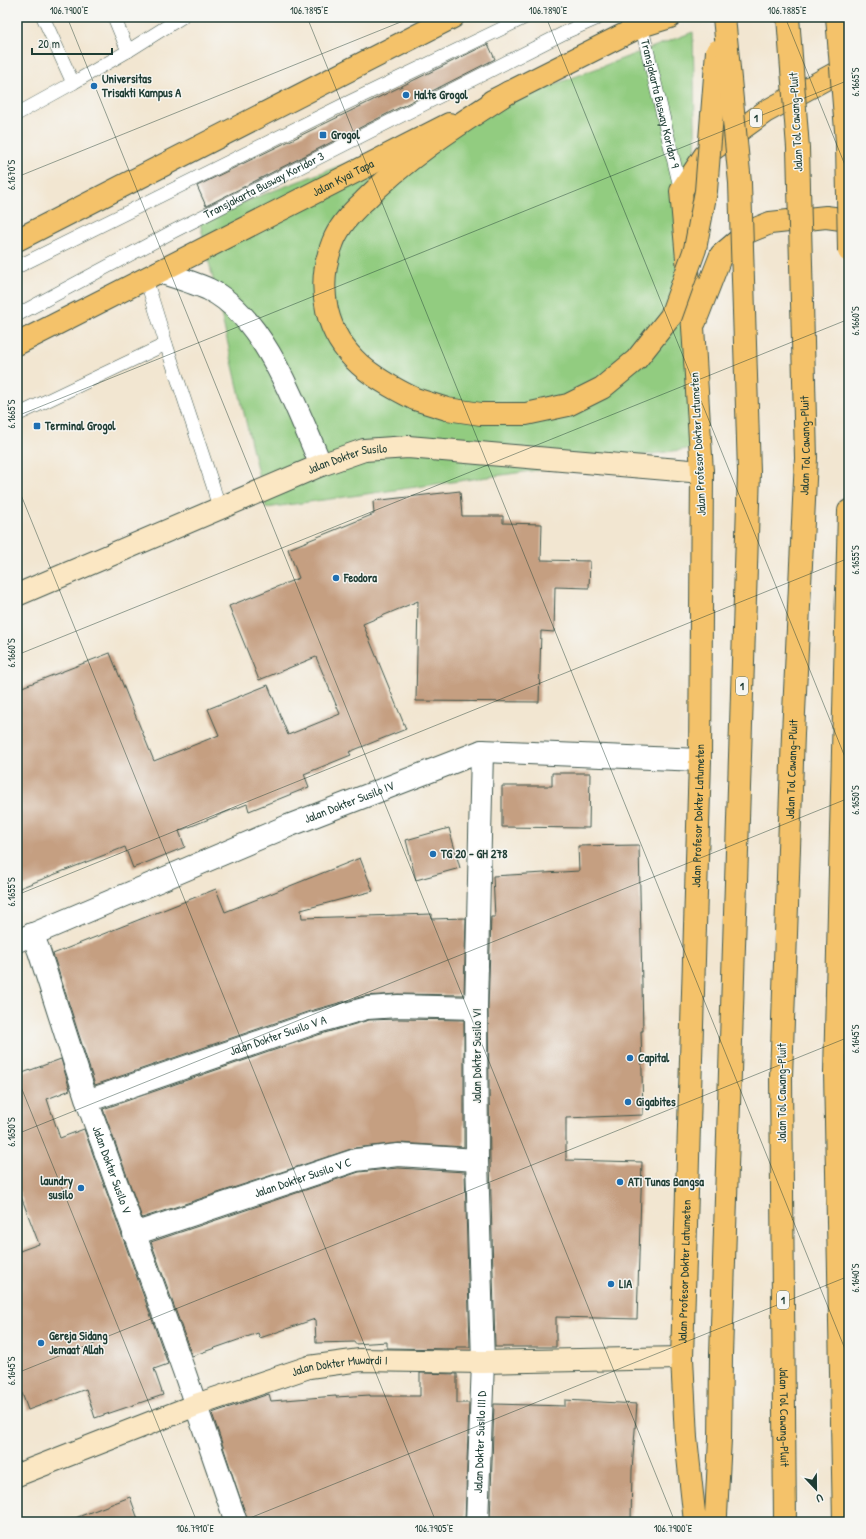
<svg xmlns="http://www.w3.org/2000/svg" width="866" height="1539" font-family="'Patrick Hand',sans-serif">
	<rect width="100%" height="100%" fill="#f6f6f2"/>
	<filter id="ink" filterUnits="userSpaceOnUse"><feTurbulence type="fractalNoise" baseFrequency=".025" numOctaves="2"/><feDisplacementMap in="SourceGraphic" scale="8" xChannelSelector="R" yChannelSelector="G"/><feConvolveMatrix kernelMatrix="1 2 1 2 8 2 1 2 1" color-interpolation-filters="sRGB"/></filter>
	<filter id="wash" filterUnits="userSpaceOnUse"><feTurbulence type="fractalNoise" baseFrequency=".012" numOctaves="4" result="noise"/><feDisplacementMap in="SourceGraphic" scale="16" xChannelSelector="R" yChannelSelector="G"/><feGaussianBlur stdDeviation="0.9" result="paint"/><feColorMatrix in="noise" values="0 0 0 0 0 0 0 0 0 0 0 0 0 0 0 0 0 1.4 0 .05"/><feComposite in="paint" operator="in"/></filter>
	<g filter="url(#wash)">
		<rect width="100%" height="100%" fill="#f2e6d1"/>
		<path fill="#92cc80" stroke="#58845a" d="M 693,32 L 702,447 L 266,508 L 199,219 Z"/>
		<g id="blocks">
			<path fill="#c59f81" d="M 488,44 L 495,59 L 206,206 L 197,186 Z
				M 460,491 L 462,516 L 503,516 L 503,523 L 542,524 L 541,560 L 590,561 L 589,588 L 555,587 L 554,632 L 541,631 L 539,702 L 416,701 L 418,601 L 363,624 L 406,729 L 349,752 L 351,755 L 304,774 L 309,787 L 249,811 L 247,804 L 179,831 L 185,847 L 133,868 L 125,847 L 17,889 L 17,689 L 110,653 L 154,761 L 219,735 L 208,709 L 268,685 L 288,735 L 340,714 L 316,657 L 259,680 L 229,606 L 299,578 L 288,549 L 374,514 L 373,501 Z
				M 552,773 L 590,773 L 589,828 L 502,827 L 502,786 L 552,786 Z
				M 449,828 L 460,868 L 416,880 L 406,840 Z
				M 639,845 L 643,1031 L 641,1031 L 643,1115 L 566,1118 L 566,1160 L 642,1162 L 637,1319 L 556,1317 L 556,1347 L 495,1347 L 490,1160 L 488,1008 L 491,917 L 495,917 L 493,876 L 579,871 L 578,846 Z
				M 360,858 L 373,891 L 301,910 L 302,918 L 432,914 L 432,919 L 466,918 L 464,995 L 398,994 L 364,996 L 310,1011 L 95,1085 L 53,954 L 216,889 L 225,912 Z
				M 398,1019 L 464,1020 L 464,1147 L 399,1143 L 354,1148 L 142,1218 L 103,1109 L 318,1035 L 369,1020 Z
				M 61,1059 L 70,1090 L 47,1099 L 60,1138 L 84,1129 L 168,1364 L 154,1369 L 163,1395 L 95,1418 L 86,1389 L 28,1410 L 17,1379 L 17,1252 L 39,1244 L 17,1186 L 17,1075 Z
				M 398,1168 L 465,1172 L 470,1347 L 456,1347 L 456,1349 L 387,1348 L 387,1342 L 355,1344 L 355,1342 L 316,1343 L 315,1319 L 260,1338 L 258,1333 L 192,1356 L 151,1242 L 359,1172 Z
				M 420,1373 L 457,1374 L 457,1403 L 469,1403 L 465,1522 L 248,1522 L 212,1413 L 269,1394 L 271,1401 L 336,1396 L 336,1397 L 370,1395 L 370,1396 L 420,1396 Z
				M 565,1400 L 637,1404 L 632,1470 L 631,1522 L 490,1522 L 494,1404 L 565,1406 Z
				M 130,1497 L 139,1522 L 71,1522 L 70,1520 Z"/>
		</g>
	</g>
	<g filter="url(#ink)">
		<use href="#blocks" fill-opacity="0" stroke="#3f564c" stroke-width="1"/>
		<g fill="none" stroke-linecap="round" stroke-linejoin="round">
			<g stroke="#3f564c" stroke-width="14">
				<g id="lane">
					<path d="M 43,17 L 73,83 L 128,51 L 182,17"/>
					<path d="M 114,17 L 128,51"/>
					<path id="s1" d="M 640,20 L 681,191"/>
					<path d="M 17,114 L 73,83"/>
					<path d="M 17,267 L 345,104 L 526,17"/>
					<path id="s2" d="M 17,315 L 172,232 L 568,31 L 600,17"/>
					<path d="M 166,344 L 213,486 L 219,509"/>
					<path d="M 17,415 L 166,344 L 146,279"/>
				</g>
			</g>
			<g stroke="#3f564c" stroke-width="24">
				<g id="street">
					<path d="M 159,272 C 175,277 192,282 208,289 C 265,316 297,410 321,465"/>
					<path id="s3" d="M 32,934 L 39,951 L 87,1101 L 184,1371 L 236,1522"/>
					<path id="s4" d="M 17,941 L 288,826 L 482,751 L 700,760"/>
					<path id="s5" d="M 87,1101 L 314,1023 L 367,1008 L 398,1006 L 476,1008"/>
					<path id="s6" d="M 134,1234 L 356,1160 L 398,1155 L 477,1160"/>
					<path id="s7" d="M 477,1522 L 483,1362 L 477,1160 L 476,1008 L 482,751"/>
				</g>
			</g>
			<g stroke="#3f564c" stroke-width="24">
				<g id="secondary">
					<path id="s8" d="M 17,595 L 321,465 L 364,450 L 408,447 L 702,472"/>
					<path id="s9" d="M 17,1475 L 196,1405 L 309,1367 L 360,1360 L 483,1362 L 682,1358"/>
				</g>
			</g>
			<g stroke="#3f564c" stroke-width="24">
				<g id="primary">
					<path d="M 492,101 L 641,26 L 670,17"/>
					<path d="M 17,240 L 453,17"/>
					<path id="s10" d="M 17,344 L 449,124"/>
				</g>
			</g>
			<g stroke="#3f564c" stroke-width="24">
				<g id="highway">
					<path d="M 444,21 L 449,17"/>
					<path d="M 695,322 L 721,255 L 748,232 L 770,223 L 826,217 L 849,220"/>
					<path d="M 415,399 C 374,379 338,357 327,310 C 322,287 324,264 333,242 C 339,226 352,212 364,201 C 407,157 458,125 509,92"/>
					<path id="s11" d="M 781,1077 L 785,1522"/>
					<path id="s12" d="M 695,1522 L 686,1438 L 682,1358 L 700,760 L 702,472 L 693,327 L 681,191 L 705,155 L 765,112 L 849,66"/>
					<path d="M 714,1522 L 716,1515 L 720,1439 L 721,1356"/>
					<path d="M 844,1522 L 835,1072 L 849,511"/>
				</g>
			</g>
			<use href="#lane" stroke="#fff" stroke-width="13"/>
			<use href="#street" stroke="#fff" stroke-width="22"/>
			<use href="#secondary" stroke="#fbe7c3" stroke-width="22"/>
			<use href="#primary" stroke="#f4c26a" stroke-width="22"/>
			<use href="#highway" stroke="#f4c26a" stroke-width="22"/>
			<g stroke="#3f564c" stroke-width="24" stroke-linecap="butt">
				<g id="highway-bridge">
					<path d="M 837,17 L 847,143 L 849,251"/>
					<path d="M 415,399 L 447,409 L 481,414 L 526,414 L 568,405 L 602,388 L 636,360 L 671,316 L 695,249 L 706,191 L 717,51"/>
					<path id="s13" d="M 781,1077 L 793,734 L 806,458 L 798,148 L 788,17"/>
					<path d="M 721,1356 L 749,472 L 740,183 L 724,17"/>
				</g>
			</g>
			<use href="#highway-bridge" stroke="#f4c26a" stroke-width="22"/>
		</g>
	</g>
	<path fill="none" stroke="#1f3d34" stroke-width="1" stroke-opacity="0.45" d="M 67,17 L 675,1522M 307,17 L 849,1359M 546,17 L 849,767M 785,17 L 849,175M 17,177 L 413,17M 17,416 L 849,80M 17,485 L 436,1522M 17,655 L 849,319M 17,895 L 849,558M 17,1077 L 197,1522M 17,1134 L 849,798M 17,1373 L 849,1037M 240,1522 L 849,1276M 831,1522 L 849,1515"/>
	<g fill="#1f6fb2" stroke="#f6f6f2" stroke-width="1.5">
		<circle cx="94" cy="86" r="4"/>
		<circle cx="406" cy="95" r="4"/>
		<rect x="319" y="131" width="8" height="8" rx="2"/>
		<rect x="33" y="422" width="8" height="8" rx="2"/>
		<circle cx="336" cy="578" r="4"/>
		<circle cx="433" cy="854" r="4"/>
		<circle cx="630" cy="1058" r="4"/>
		<circle cx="628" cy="1102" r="4"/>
		<circle cx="620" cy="1182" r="4"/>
		<circle cx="81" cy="1188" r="4"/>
		<circle cx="611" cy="1284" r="4"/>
		<circle cx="41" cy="1343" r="4"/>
	</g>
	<g text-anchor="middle" stroke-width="3" stroke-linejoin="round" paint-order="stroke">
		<g fill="#f6f6f2" stroke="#60746d" stroke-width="1">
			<rect x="750" y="109" width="12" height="18" rx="3"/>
			<rect x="736" y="677" width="12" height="18" rx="3"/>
			<rect x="777" y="1291" width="12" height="18" rx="3"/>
		</g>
		<g font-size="11" font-weight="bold" fill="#1f3d34">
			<text x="756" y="122">1</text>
			<text x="742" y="690">1</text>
			<text x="783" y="1304">1</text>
		</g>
		<g font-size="12" font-weight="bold" fill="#1f3d34" stroke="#f6f6f2" text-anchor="start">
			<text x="102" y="83">Universitas<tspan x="102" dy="14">Trisakti Kampus A</tspan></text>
			<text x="414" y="99">Halte Grogol</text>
			<text x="331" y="139">Grogol</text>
			<text x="45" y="430">Terminal Grogol</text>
			<text x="344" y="582">Feodora</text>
			<text x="441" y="858">TG 20 - GH 278</text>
			<text x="638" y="1062">Capital</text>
			<text x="636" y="1106">Gigabites</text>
			<text x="73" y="1185" text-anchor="end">laundry<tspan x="73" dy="14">susilo</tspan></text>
			<text x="628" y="1186">ATI Tunas Bangsa</text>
			<text x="619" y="1288">LIA</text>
			<text x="49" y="1340">Gereja Sidang<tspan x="49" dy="14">Jemaat Allah</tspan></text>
		</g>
		<g font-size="12" fill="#1f3d34" stroke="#f6f6f2">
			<text dy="4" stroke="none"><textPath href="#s1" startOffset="86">Transjakarta Busway Koridor 9</textPath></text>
			<text transform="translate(796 122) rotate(-93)" y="4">Jalan Tol Cawang–Pluit</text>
			<text dy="4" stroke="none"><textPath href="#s10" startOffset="366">Jalan Kyai Tapa</textPath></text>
			<text dy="4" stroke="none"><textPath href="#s2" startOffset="279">Transjakarta Busway Koridor 3</textPath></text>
			<text transform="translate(698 444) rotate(-93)" y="4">Jalan Profesor Dokter Latumeten</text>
			<text dy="4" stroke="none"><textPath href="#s13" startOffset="632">Jalan Tol Cawang–Pluit</textPath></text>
			<text dy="4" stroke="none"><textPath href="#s8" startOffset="358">Jalan Dokter Susilo</textPath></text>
			<text dy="4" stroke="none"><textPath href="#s13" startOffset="308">Jalan Tol Cawang–Pluit</textPath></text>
			<text dy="4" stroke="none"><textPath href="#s4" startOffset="360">Jalan Dokter Susilo IV</textPath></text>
			<text dy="4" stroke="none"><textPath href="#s12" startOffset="707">Jalan Profesor Dokter Latumeten</textPath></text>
			<text dy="4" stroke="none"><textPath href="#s5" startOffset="202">Jalan Dokter Susilo V A</textPath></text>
			<text transform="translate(477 1056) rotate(-90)" y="4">Jalan Dokter Susilo VI</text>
			<text transform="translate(782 1093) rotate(-90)" y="4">Jalan Tol Cawang–Pluit</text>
			<text dy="4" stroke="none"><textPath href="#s3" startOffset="249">Jalan Dokter Susilo V</textPath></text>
			<text dy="4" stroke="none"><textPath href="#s6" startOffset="178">Jalan Dokter Susilo V C</textPath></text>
			<text dy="4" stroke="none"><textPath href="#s12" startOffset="251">Jalan Profesor Dokter Latumeten</textPath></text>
			<text dy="4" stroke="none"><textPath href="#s9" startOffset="342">Jalan Dokter Muwardi I</textPath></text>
			<text dy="4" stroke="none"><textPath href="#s11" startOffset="340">Jalan Tol Cawang–Pluit</textPath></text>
			<text dy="4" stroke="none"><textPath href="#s7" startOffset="80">Jalan Dokter Susilo III D</textPath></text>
		</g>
	</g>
	<rect width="866" height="1539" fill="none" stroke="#f6f6f2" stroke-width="44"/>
	<g transform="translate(816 1489) rotate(158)" stroke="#f6f6f2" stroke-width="3" paint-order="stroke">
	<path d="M0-3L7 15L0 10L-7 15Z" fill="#1f3d34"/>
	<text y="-6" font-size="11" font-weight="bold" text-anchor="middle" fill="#1f3d34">U</text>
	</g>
	<path d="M32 48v6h80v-6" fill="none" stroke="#1f3d34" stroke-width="2"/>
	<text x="38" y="48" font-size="12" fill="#1f3d34" stroke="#f6f6f2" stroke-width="3" paint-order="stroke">20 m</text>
	<rect x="22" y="22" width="822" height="1495" fill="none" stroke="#1f3d34" stroke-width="1.5"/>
	<g font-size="10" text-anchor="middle" fill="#1f3d34">
		<text x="69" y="14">106.7900°E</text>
		<text x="309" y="14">106.7895°E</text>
		<text x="548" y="14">106.7890°E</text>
		<text x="787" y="14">106.7885°E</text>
		<text transform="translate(855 82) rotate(-90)" y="4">6.1665°S</text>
		<text transform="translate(11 175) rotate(-90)" y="4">6.1670°S</text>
		<text transform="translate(855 321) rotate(-90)" y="4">6.1660°S</text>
		<text transform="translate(11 414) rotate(-90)" y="4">6.1665°S</text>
		<text transform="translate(855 560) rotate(-90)" y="4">6.1655°S</text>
		<text transform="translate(11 653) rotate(-90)" y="4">6.1660°S</text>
		<text transform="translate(855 800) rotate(-90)" y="4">6.1650°S</text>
		<text transform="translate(11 892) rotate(-90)" y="4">6.1655°S</text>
		<text transform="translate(855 1039) rotate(-90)" y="4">6.1645°S</text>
		<text transform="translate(11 1132) rotate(-90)" y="4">6.1650°S</text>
		<text transform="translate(855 1278) rotate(-90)" y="4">6.1640°S</text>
		<text transform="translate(11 1371) rotate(-90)" y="4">6.1645°S</text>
		<text x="195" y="1532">106.7910°E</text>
		<text x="434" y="1532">106.7905°E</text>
		<text x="673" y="1532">106.7900°E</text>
	</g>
</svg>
